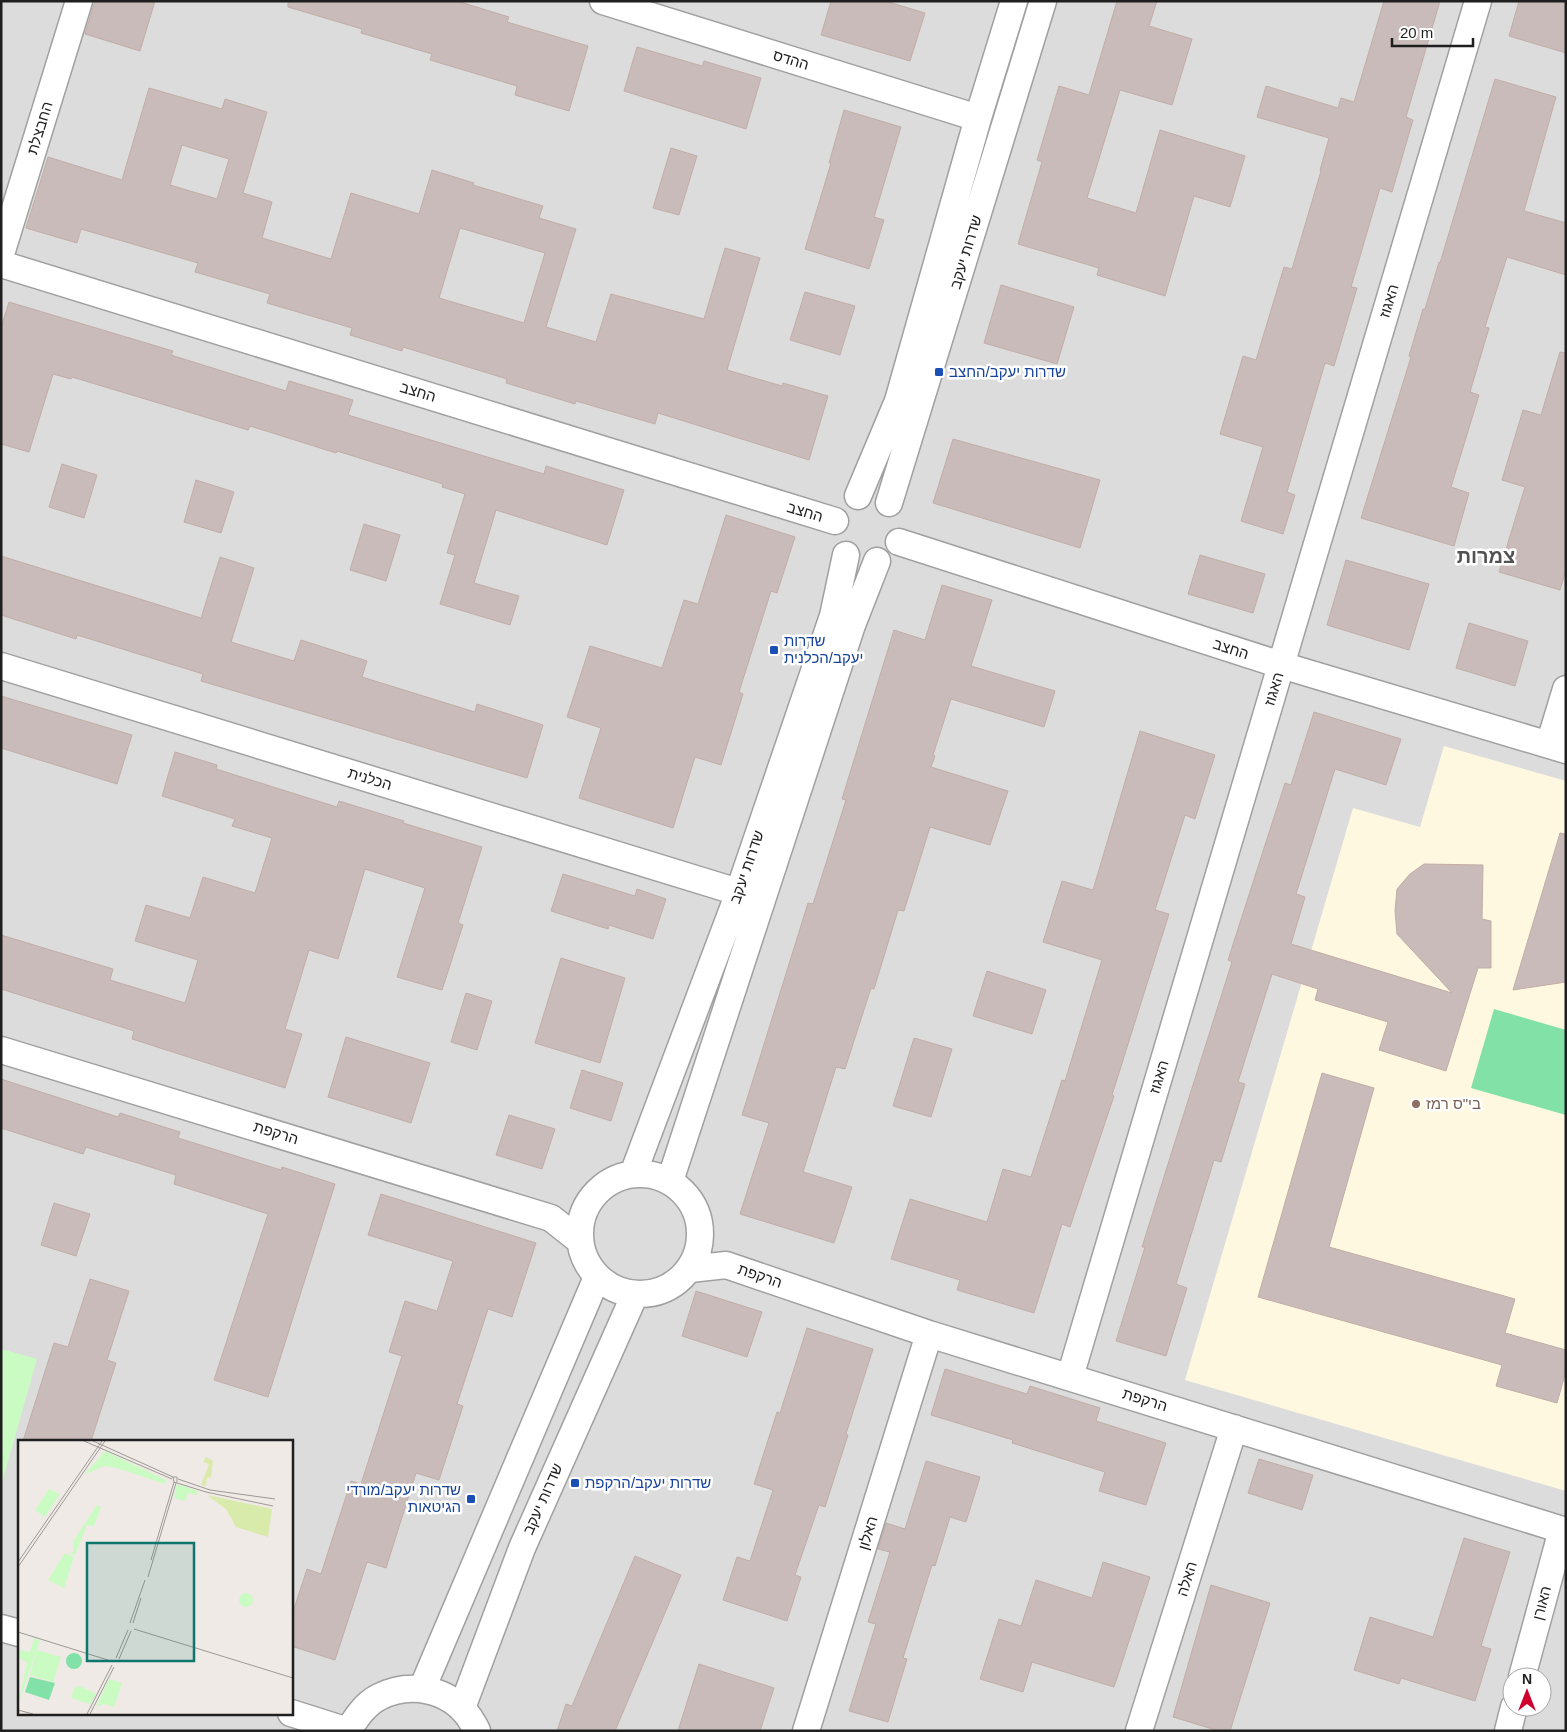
<svg xmlns="http://www.w3.org/2000/svg" width="1567" height="1732" font-family="Arial,'Noto Sans Hebrew',sans-serif">
	<rect width="100%" height="100%" fill="#f0eae6"/>
	<path fill="#dddcdd" fill-rule="evenodd" d="M 1,1 L 1566,1 L 1566,1731 L 1,1731 ZM 19,1441 L 291,1441 L 291,1713 L 19,1713 ZM 1512,1677 L 1542,1677 L 1542,1707 L 1512,1707 Z"/>
	<path fill="#fff8e0" d="M 1444,746 L 1566,781 L 1566,1491 L 1185,1380 L 1353,808 L 1420,827 Z"/>
	<path fill="#cafbc2" d="M 1,1349 L 37,1359 L 1,1486 Z"/>
	<path fill="#82e1a7" d="M 1494,1009 L 1566,1030 L 1566,1115 L 1471,1088 Z"/>
	<path fill="#c8bbb9" stroke="#c2ada7" fill-rule="evenodd" d="M 95,1 L 155,1 L 140,51 L 85,34 Z
		M 288,1 L 457,1 L 509,17 L 507,22 L 588,46 L 569,111 L 515,95 L 517,86 L 430,60 L 432,54 L 361,33 L 362,29 L 288,7 Z
		M 831,1 L 885,1 L 925,13 L 910,61 L 821,35 Z
		M 1117,1 L 1157,1 L 1149,26 L 1192,39 L 1172,105 L 1120,90 L 1087,198 L 1136,213 L 1160,130 L 1245,156 L 1230,207 L 1194,196 L 1165,296 L 1097,275 L 1099,268 L 1018,244 L 1042,162 L 1037,160 L 1059,86 L 1089,95 Z
		M 1384,1 L 1440,1 L 1406,117 L 1413,120 L 1392,192 L 1380,188 L 1351,287 L 1357,288 L 1334,366 L 1325,363 L 1287,492 L 1295,495 L 1283,534 L 1241,521 L 1263,447 L 1220,434 L 1243,356 L 1256,360 L 1284,267 L 1292,269 L 1321,171 L 1320,170 L 1329,138 L 1257,117 L 1266,86 L 1338,108 L 1341,98 L 1354,102 Z
		M 1519,1 L 1566,1 L 1566,53 L 1509,36 Z
		M 637,47 L 702,66 L 704,61 L 761,78 L 746,129 L 624,91 Z
		M 1495,79 L 1556,97 L 1524,211 L 1566,223 L 1566,275 L 1507,257 L 1485,327 L 1489,328 L 1470,392 L 1479,395 L 1451,487 L 1469,493 L 1454,546 L 1361,518 L 1411,357 L 1409,356 L 1423,309 L 1425,309 L 1439,262 L 1440,263 Z
		M 149,88 L 222,109 L 225,99 L 267,112 L 243,193 L 272,202 L 262,238 L 331,259 L 351,193 L 419,214 L 432,170 L 474,183 L 473,185 L 543,206 L 539,218 L 576,229 L 546,327 L 596,342 L 611,294 L 704,319 L 725,248 L 760,258 L 727,370 L 782,386 L 783,383 L 828,396 L 809,460 L 658,413 L 655,424 L 576,401 L 575,404 L 506,383 L 507,379 L 403,347 L 402,351 L 350,335 L 352,328 L 267,303 L 270,294 L 195,272 L 198,263 L 81,229 L 77,243 L 26,228 L 48,157 L 122,180 ZM 182,145 L 229,159 L 217,199 L 170,185 ZM 460,228 L 545,253 L 524,323 L 439,298 Z
		M 844,110 L 901,127 L 874,217 L 884,220 L 869,269 L 805,249 L 831,163 L 829,163 Z
		M 671,148 L 697,156 L 679,215 L 653,208 Z
		M 1001,285 L 1074,307 L 1057,364 L 984,343 Z
		M 805,292 L 855,306 L 840,355 L 790,340 Z
		M 9,302 L 173,351 L 171,355 L 286,391 L 289,381 L 353,400 L 348,415 L 454,447 L 544,474 L 546,466 L 624,490 L 607,545 L 496,510 L 474,583 L 519,596 L 510,625 L 440,604 L 455,555 L 447,553 L 465,494 L 442,487 L 443,484 L 337,451 L 336,453 L 250,426 L 248,430 L 72,377 L 71,379 L 53,374 L 29,452 L 1,444 L 1,328 Z
		M 1560,352 L 1566,353 L 1566,570 L 1560,590 L 1499,572 L 1525,487 L 1502,480 L 1523,410 L 1541,415 Z
		M 953,439 L 1100,480 L 1080,548 L 933,503 Z
		M 62,464 L 97,475 L 84,518 L 49,507 Z
		M 196,480 L 234,492 L 221,533 L 184,522 Z
		M 726,515 L 795,537 L 777,593 L 771,591 L 739,692 L 743,694 L 721,765 L 695,757 L 673,828 L 579,798 L 601,728 L 567,717 L 590,646 L 662,668 L 684,600 L 698,604 Z
		M 364,524 L 400,535 L 386,581 L 350,570 Z
		M 1200,555 L 1265,574 L 1253,613 L 1188,594 Z
		M 1,556 L 201,618 L 220,557 L 254,568 L 231,642 L 294,661 L 301,640 L 367,661 L 362,677 L 475,712 L 477,704 L 543,725 L 527,778 L 201,681 L 203,674 L 77,635 L 76,639 L 1,615 Z
		M 1346,560 L 1429,584 L 1409,650 L 1327,625 Z
		M 942,585 L 992,600 L 971,666 L 1055,691 L 1044,727 L 951,699 L 933,755 L 935,756 L 931,767 L 1008,791 L 990,845 L 930,827 L 904,911 L 898,910 L 874,989 L 871,988 L 845,1069 L 836,1067 L 803,1172 L 852,1187 L 834,1243 L 740,1214 L 769,1123 L 742,1115 L 808,903 L 813,904 L 846,800 L 842,799 L 894,630 L 925,640 Z
		M 1469,623 L 1528,641 L 1515,686 L 1456,668 Z
		M 1,696 L 132,735 L 117,784 L 1,748 Z
		M 1314,712 L 1401,739 L 1386,785 L 1335,769 L 1296,894 L 1305,897 L 1291,944 L 1452,993 L 1397,934 L 1395,911 L 1397,889 L 1410,874 L 1424,864 L 1483,865 L 1482,919 L 1491,921 L 1491,968 L 1478,968 L 1446,1071 L 1379,1050 L 1388,1022 L 1315,1000 L 1318,989 L 1272,974 L 1238,1082 L 1245,1084 L 1221,1162 L 1214,1160 L 1176,1284 L 1187,1288 L 1166,1356 L 1116,1341 L 1145,1247 L 1142,1247 L 1173,1148 L 1232,962 L 1228,960 L 1285,783 L 1291,785 Z
		M 1140,731 L 1215,755 L 1195,819 L 1185,815 L 1155,910 L 1169,914 L 1112,1095 L 1114,1096 L 1070,1227 L 1062,1224 L 1034,1313 L 957,1290 L 960,1280 L 891,1259 L 910,1199 L 987,1222 L 1003,1169 L 1031,1177 L 1062,1080 L 1065,1081 L 1102,960 L 1043,942 L 1062,881 L 1093,890 Z
		M 175,752 L 217,765 L 216,769 L 337,807 L 339,801 L 404,821 L 403,823 L 482,847 L 458,923 L 463,925 L 442,990 L 397,977 L 425,888 L 365,869 L 338,959 L 309,950 L 285,1029 L 302,1034 L 285,1088 L 132,1039 L 134,1031 L 1,989 L 1,935 L 113,969 L 110,980 L 185,1003 L 198,960 L 135,941 L 146,905 L 190,918 L 203,877 L 255,893 L 272,838 L 232,826 L 235,819 L 162,796 Z
		M 1560,833 L 1566,834 L 1566,982 L 1513,990 Z
		M 563,874 L 635,896 L 637,889 L 666,899 L 653,939 L 609,925 L 608,929 L 551,911 Z
		M 561,958 L 625,978 L 600,1063 L 535,1043 Z
		M 987,971 L 1046,990 L 1032,1034 L 973,1016 Z
		M 466,993 L 492,1001 L 477,1050 L 451,1042 Z
		M 346,1037 L 430,1063 L 411,1123 L 328,1097 Z
		M 914,1038 L 952,1049 L 931,1117 L 893,1106 Z
		M 582,1070 L 623,1083 L 611,1121 L 570,1108 Z
		M 1322,1073 L 1374,1088 L 1329,1247 L 1515,1299 L 1505,1333 L 1566,1350 L 1566,1371 L 1557,1403 L 1496,1386 L 1502,1365 L 1258,1297 Z
		M 1,1079 L 118,1117 L 120,1113 L 180,1132 L 178,1138 L 281,1170 L 282,1167 L 335,1184 L 268,1397 L 214,1380 L 268,1214 L 174,1184 L 176,1175 L 86,1147 L 83,1154 L 1,1128 Z
		M 509,1115 L 555,1129 L 542,1169 L 496,1155 Z
		M 381,1194 L 536,1243 L 512,1317 L 488,1309 L 457,1404 L 463,1406 L 439,1480 L 416,1473 L 386,1568 L 367,1562 L 335,1660 L 291,1646 L 291,1618 L 307,1569 L 321,1574 L 351,1481 L 361,1484 L 402,1356 L 389,1352 L 405,1301 L 437,1311 L 453,1261 L 368,1235 Z
		M 54,1203 L 90,1214 L 76,1256 L 41,1245 Z
		M 90,1279 L 129,1291 L 107,1360 L 116,1363 L 91,1441 L 23,1441 L 54,1343 L 68,1347 Z
		M 696,1291 L 762,1312 L 747,1357 L 682,1336 Z
		M 807,1328 L 873,1349 L 846,1434 L 848,1435 L 825,1507 L 819,1505 L 795,1575 L 801,1577 L 787,1621 L 723,1600 L 737,1557 L 750,1561 L 773,1490 L 754,1484 L 777,1412 L 780,1413 Z
		M 945,1369 L 1027,1394 L 1030,1386 L 1100,1408 L 1096,1421 L 1166,1443 L 1146,1505 L 1099,1491 L 1105,1472 L 1012,1443 L 1013,1440 L 931,1415 Z
		M 1259,1459 L 1313,1475 L 1302,1510 L 1248,1493 Z
		M 926,1461 L 980,1477 L 966,1522 L 950,1517 L 935,1566 L 932,1565 L 903,1658 L 907,1659 L 888,1722 L 849,1711 L 876,1624 L 868,1622 L 890,1552 L 878,1549 L 881,1540 L 886,1523 L 905,1529 Z
		M 1464,1538 L 1510,1552 L 1481,1646 L 1491,1649 L 1475,1701 L 1401,1678 L 1399,1684 L 1354,1670 L 1370,1617 L 1433,1637 Z
		M 635,1556 L 681,1575 L 615,1731 L 557,1731 L 566,1704 L 572,1706 Z
		M 1103,1562 L 1150,1577 L 1114,1687 L 1032,1662 L 1023,1692 L 980,1679 L 999,1619 L 1021,1626 L 1036,1580 L 1092,1598 Z
		M 1211,1585 L 1270,1603 L 1230,1731 L 1219,1731 L 1173,1717 Z
		M 699,1664 L 774,1688 L 760,1731 L 678,1731 Z"/>
	<g fill="none" stroke-linecap="round" stroke-linejoin="round">
		<g stroke="#a0a0a0" stroke-width="29">
			<path id="minor" d="M 603,1 L 978,118
				M 1,254 L 79,1
				M 1,264 L 835,521
				M 858,496 L 898,401 L 978,118 L 1014,1
				M 889,503 L 1043,1
				M 899,542 L 1281,665 L 1566,750
				M 1,666 L 738,892
				M 1549,745 L 1566,689
				M 1,1050 L 551,1218 L 580,1241
				M580 1234a60 60 0 1 1 120 0a60 60 0 1 1-120 0Z
				M 633,1174 L 735,903 L 833,616 L 846,555
				M 670,1181 L 852,625 L 877,561
				M 690,1269 L 726,1265 L 929,1334 L 1566,1531
				M 1070,1377 L 1478,1
				M 1,1628 L 19,1633
				M 1522,1677 L 1562,1530
				M 422,1689 L 597,1277
				M 462,1708 L 522,1548 L 635,1294
				M 291,1713 L 348,1731
				M 348,1731 C 356,1718 365,1704 379,1697 C 410,1681 449,1689 469,1717 C 472,1722 475,1726 477,1731
				M 806,1731 L 929,1334
				M 1139,1731 L 1234,1428
				M 1508,1731 L 1514,1707"/>
		</g>
		<use href="#minor" stroke="#fff" stroke-width="26"/>
	</g>
	<g fill="#1a4fb4" stroke="#fff" stroke-width="2">
		<rect x="934" y="367" width="10" height="10" rx="2.5"/>
		<rect x="769" y="645" width="10" height="10" rx="2.5"/>
		<rect x="570" y="1478" width="10" height="10" rx="2.5"/>
		<rect x="466" y="1494" width="10" height="10" rx="2.5"/>
	</g>
	<circle fill="#8d6e63" stroke="#fff" stroke-width="2" cx="1416" cy="1104" r="5"/>
	<g text-anchor="middle" stroke-width="5" stroke-linejoin="round" paint-order="stroke">
		<g font-size="15" fill="#1f1f1f" stroke="#fff">
			<text transform="translate(791 60) rotate(17)" y="5">ההדס</text>
			<text transform="translate(40 128) rotate(-73)" y="5">החבצלת</text>
			<text transform="translate(966 252) rotate(-73)" y="5">שדרות יעקב</text>
			<text transform="translate(1389 301) rotate(-73)" y="5">האגוז</text>
			<text transform="translate(418 392) rotate(17)" y="5">החצב</text>
			<text transform="translate(805 512) rotate(17)" y="5">החצב</text>
			<text transform="translate(1231 649) rotate(18)" y="5">החצב</text>
			<text transform="translate(1274 689) rotate(-73)" y="5">האגוז</text>
			<text transform="translate(370 779) rotate(17)" y="5">הכלנית</text>
			<text transform="translate(747 867) rotate(-71)" y="5">שדרות יעקב</text>
			<text transform="translate(1159 1077) rotate(-73)" y="5">האגוז</text>
			<text transform="translate(276 1133) rotate(17)" y="5">הרקפת</text>
			<text transform="translate(760 1276) rotate(19)" y="5">הרקפת</text>
			<text transform="translate(1145 1400) rotate(17)" y="5">הרקפת</text>
			<text transform="translate(543 1499) rotate(-66)" y="5">שדרות יעקב</text>
			<text transform="translate(868 1533) rotate(-73)" y="5">האלון</text>
			<text transform="translate(1187 1579) rotate(-73)" y="5">האלה</text>
			<text transform="translate(1542 1603) rotate(-75)" y="5">האורן</text>
		</g>
		<g font-size="15" fill="#164399" stroke="#fff" text-anchor="start">
			<text x="949" y="377">שדרות יעקב/החצב</text>
			<text x="784" y="646">שדרות<tspan x="784" dy="17">יעקב/הכלנית</tspan></text>
			<text x="585" y="1488">שדרות יעקב/הרקפת</text>
			<text x="461" y="1495" text-anchor="end">שדרות יעקב/מורדי<tspan x="461" dy="17">הגיטאות</tspan></text>
		</g>
		<g font-size="15" fill="#785e54" stroke="#fff" text-anchor="start">
			<text x="1426" y="1109">בי"ס רמז</text>
		</g>
		<g font-size="20" font-weight="bold" fill="#525252" stroke="#fff">
			<text x="1486" y="563">צמרות</text>
		</g>
	</g>
	<g transform="translate(18 1440)">
		<rect width="275" height="275" fill="#f0eae6"/>
		<path d="M 188,17 L 195,21 L 193,38 L 189,37 L 188,46 L 183,45 L 191,24 L 185,22 ZM 189,55 L 254,69 L 250,97 L 218,87 L 208,69 Z" fill="#d9ebaa"/>
		<path d="M 87,11 L 148,40 L 147,44 L 99,28 L 86,26 L 66,35 ZM 159,44 L 180,51 L 179,55 L 170,53 L 167,61 L 159,59 L 156,57 ZM 31,49 L 42,54 L 27,77 L 17,70 ZM 79,65 L 83,67 L 76,86 L 69,85 L 57,115 L 52,114 L 55,112 L 56,100 ZM 47,113 L 56,117 L 46,148 L 30,140 ZM221 160a7 7 0 1 1 14 0a7 7 0 1 1-14 0ZM 16,198 L 22,200 L 0,265 L 9,222 L 0,218 L 0,210 L 12,212 ZM 19,210 L 43,217 L 35,242 L 12,235 ZM 91,239 L 104,243 L 96,267 L 86,264 L 78,267 ZM 62,246 L 78,254 L 72,264 L 53,258 L 57,247 Z" fill="#cafbc2"/>
		<path d="M48 221a8 8 0 1 1 16 0a8 8 0 1 1-16 0ZM 12,237 L 37,243 L 31,260 L 7,252 Z" fill="#82e1a7"/>
		<path fill="none" stroke="#9c9996" stroke-width="1" d="M 66,1 L 154,39M 75,1 L 155,37M 160,39 L 192,50 L 257,59M 159,42 L 159,37 L 155,37 L 156,42 L 188,52 L 255,66M 133,120 L 156,42M 0,122 L 84,1M 0,127 L 87,1M 130,137 L 158,43M 112,183 L 127,140M 115,183 L 123,158M 116,189 L 275,238M 0,192 L 93,221M 98,218 L 110,190M 101,219 L 113,191M 0,270 L 15,274M 69,274 L 94,225M 72,274 L 96,227"/>
		<path fill="#0f766e" fill-opacity="0.15" stroke="#0f766e" stroke-width="2.5" d="M 69,103 L 176,103 L 176,221 L 69,221 Z"/>
		<rect width="275" height="275" fill="none" stroke="#1f1f1f" stroke-width="2.5"/>
	</g>
	<rect width="1567" height="1732" fill="none" stroke="#1f1f1f" stroke-width="5"/>
	<g transform="translate(1527 1692)"><circle r="24" fill="#ffffff" stroke="#a5a5a5"/>
	<path d="M0-4L9 19L0 12L-9 19Z" fill="#cf002d"/>
	<text y="-8" font-size="14" font-weight="bold" text-anchor="middle" fill="#1f1f1f">N</text>
	</g>
	<path d="M1392 38v8h81v-8" fill="none" stroke="#1f1f1f" stroke-width="2.5"/>
	<text x="1400" y="38" font-size="15" fill="#1f1f1f" stroke="#ffffff" stroke-width="4" paint-order="stroke">20 m</text>
</svg>
